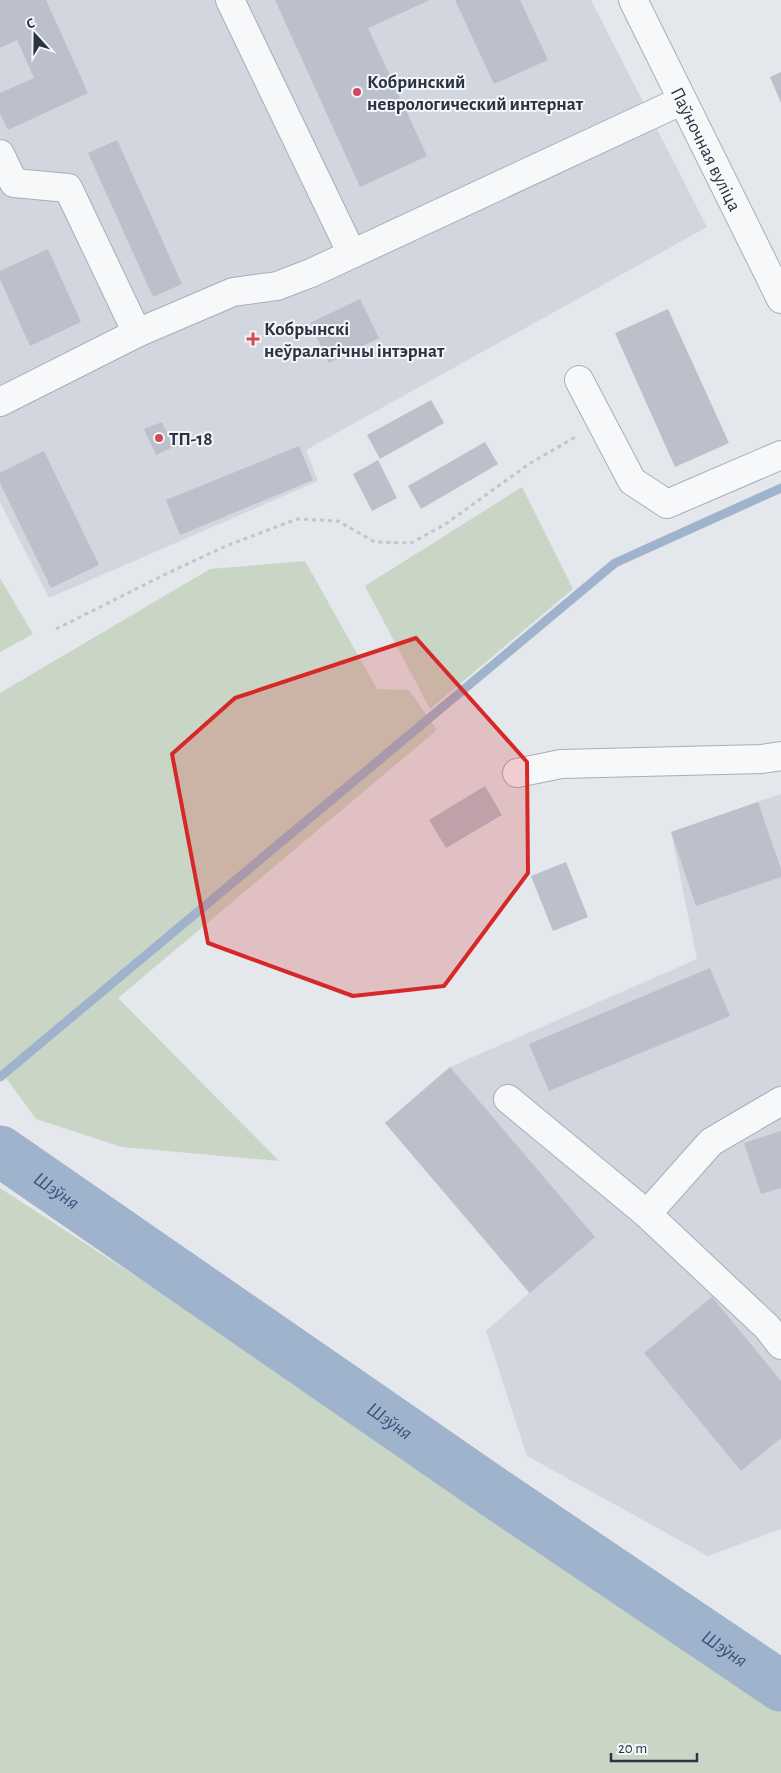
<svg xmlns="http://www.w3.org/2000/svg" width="781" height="1773" font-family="'Alegreya Sans',sans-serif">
	<rect width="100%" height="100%" fill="#e4e7ec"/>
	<path fill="#d2d6de" d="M 0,0 L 591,0 L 707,227 L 306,450 L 318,481 L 49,598 L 0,502 Z
		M 781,794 L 781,1529 L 708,1556 L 527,1456 L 486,1331 L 529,1293 L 385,1123 L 450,1067 L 697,959 L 671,832 Z"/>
	<path fill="#c9d6c5" d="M 522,487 L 573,589 L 430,709 L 365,586 Z
		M 305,561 L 377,689 L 409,690 L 437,730 L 118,998 L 279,1161 L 122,1147 L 36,1119 L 0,1070 L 0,693 L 210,569 Z
		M 0,578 L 33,634 L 0,652 Z
		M 0,1188 L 781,1696 L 781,1773 L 0,1773 Z"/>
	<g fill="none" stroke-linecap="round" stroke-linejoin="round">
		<path stroke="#9fb4cc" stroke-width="9" d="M 0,1077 L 615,563 L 781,488"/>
		<path stroke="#9fb4cc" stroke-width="51" id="s1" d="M 0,1151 L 492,1491 L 781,1686"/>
	</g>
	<path fill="#bbc0ca" d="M 0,0 L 46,0 L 88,93 L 8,130 L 0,114 L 0,93 L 34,78 L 17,40 L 0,48 Z
		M 275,0 L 430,0 L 368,28 L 427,156 L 360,187 Z
		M 455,0 L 520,0 L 548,60 L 494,84 Z
		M 781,72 L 781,103 L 770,77 Z
		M 117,140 L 182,284 L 153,297 L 88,153 Z
		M 48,249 L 81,322 L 30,346 L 0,279 L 0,271 Z
		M 360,299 L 379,338 L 329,363 L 310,323 Z
		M 668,309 L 729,443 L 675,467 L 615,333 Z
		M 431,400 L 444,423 L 380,459 L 367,435 Z
		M 162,422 L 173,447 L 156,455 L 144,429 Z
		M 485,442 L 498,464 L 421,509 L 408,486 Z
		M 299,446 L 313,480 L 180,535 L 166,500 Z
		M 44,451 L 99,565 L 51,588 L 0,483 L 0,473 Z
		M 378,460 L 397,498 L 372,511 L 353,474 Z
		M 485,786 L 502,815 L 446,848 L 429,820 Z
		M 758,802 L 781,869 L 781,877 L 696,906 L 671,832 Z
		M 566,862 L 588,917 L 553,931 L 531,876 Z
		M 710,968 L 730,1016 L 549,1091 L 529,1044 Z
		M 450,1067 L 595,1237 L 530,1293 L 385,1123 Z
		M 781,1131 L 781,1188 L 761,1194 L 744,1143 Z
		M 712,1297 L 781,1381 L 781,1438 L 741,1471 L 644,1353 Z"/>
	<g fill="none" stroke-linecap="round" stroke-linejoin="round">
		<g stroke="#a9aeb7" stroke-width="30">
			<g id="minor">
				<path d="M 230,0 L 352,254"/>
				<path id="s2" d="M 633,0 L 781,299"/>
				<path d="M 0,154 L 14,183 L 68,188 L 137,333 L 233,292 L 277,286 L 311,273 L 681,101"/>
				<path d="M 579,380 L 632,481 L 667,504 L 781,455"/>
				<path d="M 0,402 L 137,333"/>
				<path d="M 517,773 L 561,764 L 762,759 L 781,756"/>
				<path d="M 508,1099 L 647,1214"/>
				<path d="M 781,1101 L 711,1142 L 647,1214 L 767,1327 L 781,1345"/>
			</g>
		</g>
		<path stroke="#c2c5cb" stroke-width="3" stroke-dasharray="4 4" stroke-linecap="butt" d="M 56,629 L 168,573 L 226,546 L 297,519 L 338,521 L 375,542 L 411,543 L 444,525 L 529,464 L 577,436"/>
		<use href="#minor" stroke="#f7f8fa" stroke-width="28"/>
	</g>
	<path fill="#d62828" fill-opacity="0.2" stroke="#d62828" stroke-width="4" stroke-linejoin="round" d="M 416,638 L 527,762 L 528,873 L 444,986 L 353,996 L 208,943 L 172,754 L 235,698 Z"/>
	<g fill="#d1495b" stroke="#f4f6f9" stroke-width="2">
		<circle cx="357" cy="92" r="5"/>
		<path d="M250.5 331.5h5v5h5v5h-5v5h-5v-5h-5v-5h5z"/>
		<circle cx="159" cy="438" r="5"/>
	</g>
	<g text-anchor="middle" stroke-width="4" stroke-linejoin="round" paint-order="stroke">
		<g font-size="19" font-weight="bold" fill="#2b3445" stroke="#f4f6f9" text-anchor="start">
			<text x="367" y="88">Кобринский<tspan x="367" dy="22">неврологический интернат</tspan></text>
			<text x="264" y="335">Кобрынскі<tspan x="264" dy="22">неўралагічны інтэрнат</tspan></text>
			<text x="169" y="445">ТП-18</text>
		</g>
		<g font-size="19" fill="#2b3445" stroke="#f4f6f9">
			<text dy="7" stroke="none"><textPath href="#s2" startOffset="166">Паўночная вуліца</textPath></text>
		</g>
		<g font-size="20" font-style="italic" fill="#34527a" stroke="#f4f6f9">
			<text dy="7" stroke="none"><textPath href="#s1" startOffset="69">Шэўня</textPath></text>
			<text dy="7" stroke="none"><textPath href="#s1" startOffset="474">Шэўня</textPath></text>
			<text dy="7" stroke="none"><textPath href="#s1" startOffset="879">Шэўня</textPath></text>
		</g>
	</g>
	<g transform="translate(35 35) rotate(339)" stroke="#f4f6f9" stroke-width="4" paint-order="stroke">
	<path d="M0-4L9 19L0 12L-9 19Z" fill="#2b3445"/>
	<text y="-8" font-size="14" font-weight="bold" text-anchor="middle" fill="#2b3445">С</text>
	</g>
	<path d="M611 1753v8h86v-8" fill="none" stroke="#2b3445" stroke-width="2.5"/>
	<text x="618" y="1753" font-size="15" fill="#2b3445" stroke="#f4f6f9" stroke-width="4" paint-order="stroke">20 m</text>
</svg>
